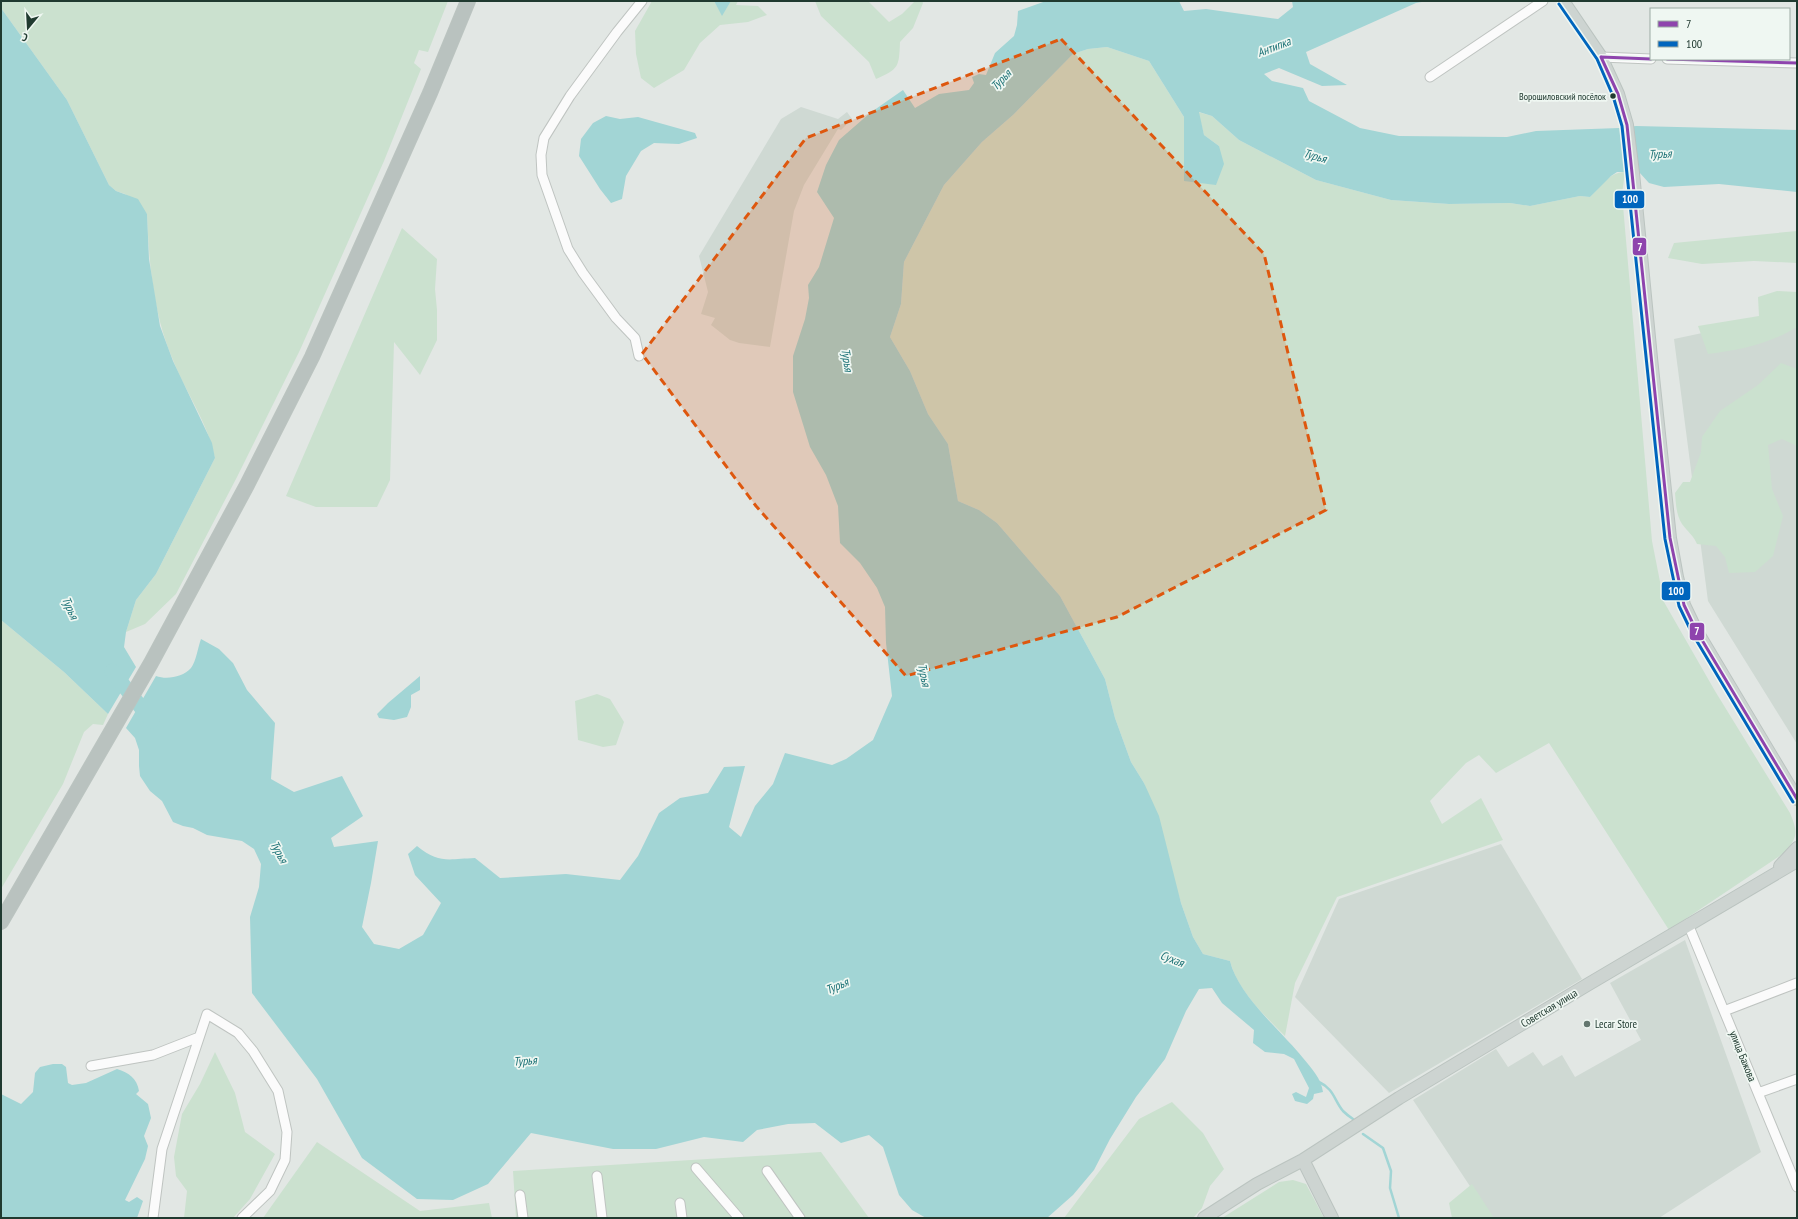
<svg xmlns="http://www.w3.org/2000/svg" width="1798" height="1219" font-family="'PT Sans Narrow',sans-serif">
	<rect width="100%" height="100%" fill="#e2e7e4"/>
	<path fill="#cfd9d3" d="M 801,107 L 838,119 L 847,112 L 852,119 L 841,130 L 838,129 L 804,185 L 794,211 L 770,347 L 739,343 L 730,340 L 711,325 L 715,318 L 701,314 L 708,292 L 699,256 L 781,119 Z
		M 1797,313 L 1797,744 L 1708,601 L 1674,339 Z
		M 1501,844 L 1582,979 L 1389,1093 L 1295,997 L 1339,899 Z
		M 1685,940 L 1761,1152 L 1659,1218 L 1491,1218 L 1413,1100 L 1496,1049 L 1508,1067 L 1533,1052 L 1543,1066 L 1562,1055 L 1575,1077 L 1641,1040 L 1610,983 Z"/>
	<path fill="#cbe1cf" d="M 1,1 L 448,1 L 428,52 L 419,50 L 414,63 L 421,69 L 384,161 L 300,350 L 237,477 L 176,594 L 145,624 L 126,632 L 136,600 L 156,574 L 215,458 C 208,423 186,393 173,360 C 153,314 149,263 147,214 L 125,194 L 116,191 L 109,185 L 67,100 L 1,8 Z
		M 652,1 L 714,1 L 722,15 L 731,1 L 738,1 L 736,5 L 758,6 L 767,15 L 748,22 L 720,25 L 700,43 L 684,70 L 654,88 L 641,78 L 636,54 L 635,31 Z
		M 815,1 L 868,1 L 889,22 L 902,14 L 915,1 L 922,1 L 923,3 L 913,28 L 900,42 C 899,67 899,69 876,79 L 869,62 L 821,16 Z
		M 1107,47 L 1149,61 L 1184,117 L 1184,180 L 1219,146 L 1204,135 L 1198,112 L 1212,116 L 1239,140 L 1316,180 L 1391,200 L 1449,204 L 1510,203 L 1530,206 L 1580,196 L 1590,197 C 1600,187 1609,172 1625,172 L 1622,194 L 1652,541 L 1664,602 L 1715,691 L 1790,813 C 1798,832 1798,838 1784,853 L 1669,930 L 1549,743 L 1496,773 L 1479,755 L 1466,763 L 1430,801 L 1442,824 L 1481,798 L 1503,840 L 1337,897 L 1295,983 L 1285,1036 C 1264,1015 1237,990 1230,961 L 1203,954 L 1193,937 L 1181,903 L 1144,783 L 1131,762 L 1115,718 L 1105,679 L 1060,596 L 997,523 L 979,510 L 958,501 L 948,444 L 928,414 L 910,371 L 890,337 L 901,304 L 904,262 L 944,185 L 982,142 L 1013,115 L 1073,54 L 1088,49 Z
		M 402,228 L 437,259 L 435,289 L 437,310 L 437,340 L 420,375 L 394,342 L 390,480 L 377,507 L 316,507 L 286,496 Z
		M 1797,231 L 1797,263 L 1754,261 L 1702,264 L 1668,258 L 1674,243 Z
		M 1777,291 L 1797,292 L 1797,327 C 1769,344 1739,350 1708,354 L 1698,326 L 1759,316 L 1758,297 Z
		M 1781,363 L 1797,369 L 1797,446 L 1782,439 L 1768,445 L 1772,489 L 1783,516 L 1773,556 L 1755,572 L 1729,573 L 1725,557 L 1716,546 L 1697,544 C 1694,536 1687,531 1682,524 C 1676,515 1676,503 1675,493 L 1683,482 L 1690,482 L 1701,452 L 1702,437 L 1720,411 L 1758,385 Z
		M 1,620 L 64,672 L 108,714 L 103,725 L 93,724 L 84,732 L 63,784 L 1,889 Z
		M 597,694 L 610,699 L 624,722 L 616,745 L 603,747 L 578,740 L 575,701 Z
		M 215,1052 L 235,1093 L 245,1132 L 275,1154 L 250,1199 L 233,1218 L 184,1218 L 187,1191 L 176,1176 L 174,1157 L 182,1114 L 200,1084 Z
		M 1172,1102 L 1203,1133 L 1224,1169 L 1210,1186 L 1202,1208 L 1194,1217 L 1064,1218 L 1139,1119 Z
		M 317,1142 L 420,1211 L 489,1203 L 492,1218 L 263,1218 Z
		M 821,1152 L 869,1218 L 516,1218 L 513,1171 Z
		M 1293,1180 L 1306,1184 L 1324,1218 L 1222,1218 L 1279,1182 Z
		M 1472,1184 L 1494,1218 L 1452,1218 L 1449,1203 Z"/>
	<path fill="#a2d5d5" d="M 714,1 L 731,1 L 722,16 Z
		M 1046,1 L 1179,1 L 1184,11 L 1206,9 L 1278,19 L 1293,7 L 1292,1 L 1427,1 L 1416,3 L 1306,52 L 1310,64 L 1347,85 L 1322,86 L 1279,68 L 1264,74 L 1272,81 L 1303,88 L 1309,101 L 1360,128 L 1399,136 L 1507,137 L 1536,131 L 1619,128 L 1636,126 L 1797,130 L 1797,192 L 1719,184 L 1664,187 L 1649,183 L 1639,172 L 1617,172 L 1611,176 L 1590,197 L 1580,196 L 1530,206 L 1510,203 L 1449,204 L 1391,200 L 1316,180 L 1239,140 L 1212,116 L 1199,112 L 1204,135 L 1219,146 L 1224,164 L 1216,185 L 1184,181 L 1184,117 L 1149,61 L 1107,47 L 1088,49 L 1073,54 L 1013,115 L 982,142 L 944,185 L 904,262 L 901,304 L 890,337 L 910,371 L 928,414 L 948,444 L 958,501 L 979,510 L 997,523 L 1060,596 L 1105,679 L 1115,718 L 1131,762 L 1144,783 L 1159,816 L 1181,903 L 1193,937 L 1203,954 L 1230,961 C 1238,995 1281,1031 1303,1058 C 1312,1069 1321,1078 1323,1092 L 1314,1094 L 1313,1099 L 1307,1104 L 1295,1101 L 1292,1094 L 1296,1092 L 1306,1097 L 1309,1088 L 1294,1059 L 1284,1054 L 1265,1052 L 1253,1043 L 1254,1030 L 1222,1003 L 1212,988 L 1199,989 L 1186,1011 L 1165,1059 L 1136,1097 L 1110,1139 L 1094,1170 L 1073,1195 L 1047,1218 L 926,1218 L 912,1210 L 899,1195 L 883,1147 L 869,1135 L 841,1143 L 815,1123 L 788,1124 L 757,1130 L 743,1142 L 704,1137 L 656,1149 L 613,1149 L 531,1133 L 488,1184 L 453,1200 L 417,1199 L 362,1158 L 317,1079 L 252,993 L 250,917 L 259,887 L 261,864 L 254,849 L 242,841 L 207,835 L 193,828 L 183,826 L 173,822 L 162,801 L 150,791 L 140,776 L 139,766 L 139,750 L 135,738 L 126,728 L 156,676 C 167,680 183,677 191,668 C 196,662 198,647 201,639 L 219,649 L 233,663 L 247,690 L 275,723 L 271,779 L 294,792 L 342,776 L 363,816 L 331,838 L 334,847 L 378,841 L 371,883 L 362,927 L 374,944 L 399,949 L 423,935 L 441,903 L 415,875 L 408,854 L 417,846 C 439,864 448,859 475,858 L 500,878 L 566,874 L 620,880 L 638,856 L 659,813 L 680,798 L 708,793 L 724,767 L 745,766 L 729,827 L 741,837 L 755,806 L 773,784 L 785,753 L 832,765 L 846,759 L 873,740 L 892,696 L 886,643 L 885,607 L 877,588 L 860,563 L 840,543 L 838,506 L 826,475 L 810,447 L 793,392 L 793,356 L 805,319 L 809,298 L 808,285 L 819,267 L 834,218 L 817,192 L 826,165 L 839,140 L 870,113 L 903,90 L 915,108 L 939,94 L 969,90 L 974,83 L 972,77 L 979,74 L 986,75 L 995,53 L 1014,36 L 1017,25 L 1018,11 Z
		M 1,8 L 67,100 L 109,185 L 116,191 L 138,199 L 147,214 L 149,259 L 160,326 L 173,361 L 212,443 L 215,458 L 156,574 L 136,600 L 126,632 L 124,647 L 136,667 L 108,714 L 64,672 L 1,620 Z
		M 606,116 L 620,119 L 638,117 L 695,133 L 697,138 L 679,144 L 654,143 L 641,151 L 626,176 L 622,199 L 611,203 L 600,189 L 579,156 L 581,139 L 593,123 Z
		M 420,676 L 420,690 L 411,695 L 411,707 L 407,717 L 394,720 L 379,718 L 377,714 L 388,703 Z
		M 53,1064 L 62,1064 L 66,1067 L 68,1083 L 72,1085 L 86,1083 L 117,1069 C 129,1073 137,1078 139,1091 L 136,1094 L 148,1104 L 151,1118 L 144,1136 L 148,1146 L 145,1159 L 125,1200 L 129,1202 L 137,1197 L 143,1201 L 137,1218 L 1,1218 L 1,1094 L 21,1104 L 33,1092 L 35,1073 L 40,1067 Z"/>
	<g fill="none" stroke-linecap="round" stroke-linejoin="round">
		<path stroke="#a2d5d5" stroke-width="2.5" d="M 1319,1082 C 1334,1089 1334,1100 1343,1111 C 1346,1114 1350,1117 1353,1119
			M 1363,1134 L 1383,1148 L 1391,1171 L 1390,1188 L 1399,1218"/>
		<path stroke="#a2d5d5" stroke-width="15" d="M 112,671 L 152,721"/>
		<g stroke="#bfc4c1" stroke-width="11">
			<path id="minor" d="M 1601,57 L 1651,59
				M 1667,59 L 1797,63
				M 1430,77 L 1543,1
				M 639,356 L 635,338 L 616,318 L 583,273 L 568,249 L 542,175 L 541,155 L 544,138 L 570,96 L 617,32 L 642,1
				M 1688,924 L 1797,1187
				M 1724,1011 L 1797,983
				M 91,1066 L 153,1055 L 199,1037
				M 1758,1093 L 1797,1079
				M 696,1168 L 739,1218
				M 767,1171 L 800,1218
				M 597,1176 L 602,1218
				M 520,1195 L 523,1218
				M 680,1203 L 682,1218
				M 153,1218 L 162,1149 L 207,1014 L 238,1033 L 253,1051 L 278,1091 L 287,1132 L 285,1160 L 270,1191 L 242,1218"/>
		</g>
		<g stroke="#bbc4c0" stroke-width="14">
			<path id="major" d="M 1563,1 L 1601,57 L 1618,94 L 1627,125 L 1633,173 L 1651,358 L 1670,538 L 1677,577 L 1684,605 L 1696,630 L 1797,799
				M 1780,866 L 1797,848
				M 1303,1160 L 1332,1218
				M 1204,1218 L 1257,1184 L 1303,1160 L 1399,1098 L 1587,985 L 1797,861"/>
		</g>
		<g stroke="#bbc4c0" stroke-width="16">
			<path id="highway" d="M 1,922 L 151,663 L 247,485 L 312,357 L 430,93 L 468,1"/>
		</g>
		<use href="#minor" stroke="#fbfbfb" stroke-width="9"/>
		<use href="#major" stroke="#cdd4d1" stroke-width="12"/>
		<use href="#highway" stroke="#b9c2bf" stroke-width="14"/>
		<g stroke="#eff7f2" stroke-width="6">
			<path id="bus-1" d="M 1601,57 L 1618,94 L 1627,125 L 1670,538 L 1684,605 L 1696,630 L 1797,799
				M 1601,57 L 1651,59
				M 1667,59 L 1797,63"/>
		</g>
		<g stroke="#eff7f2" stroke-width="6">
			<path id="bus-2" d="M 1559,4 L 1597,59 L 1613,96 L 1622,126 L 1665,539 L 1679,606 L 1692,633 L 1793,802"/>
		</g>
		<use href="#bus-1" stroke="#8e44ad" stroke-width="3"/>
		<use href="#bus-2" stroke="#0065bd" stroke-width="3"/>
	</g>
	<path fill="#de570e" fill-opacity="0.2" stroke="#de570e" stroke-width="3" stroke-dasharray="8 5" stroke-linejoin="round" d="M 1061,39 L 1264,254 L 1326,510 L 1117,617 L 906,676 L 756,506 L 642,354 L 806,138 Z"/>
	<circle fill="#203a30" stroke="#eff7f2" stroke-width="1.5" cx="1613" cy="96" r="3.5"/>
	<circle fill="#64776f" stroke="#eff7f2" stroke-width="1.5" cx="1587" cy="1024" r="4"/>
	<g text-anchor="middle" stroke-width="3.5" stroke-linejoin="round" paint-order="stroke">
		<g font-size="10" fill="#203a30" stroke="#eff7f2" text-anchor="end">
			<text x="1606" y="100">Ворошиловский посёлок</text>
		</g>
		<g font-size="11" fill="#203a30" stroke="#eff7f2">
			<text transform="translate(1549 1008) rotate(-31)" y="4">Советская улица</text>
			<text transform="translate(1743 1056) rotate(68)" y="4">улица Бажова</text>
		</g>
		<g font-size="11" fill="#203a30" stroke="#eff7f2" text-anchor="start">
			<text x="1595" y="1028">Lecar Store</text>
		</g>
		<g font-size="12" font-style="italic" fill="#1b7175" stroke="#eff7f2">
			<text transform="translate(1274 47) rotate(-21)" y="4">Антипка</text>
			<text transform="translate(1001 80) rotate(-46)" y="4">Турья</text>
			<text transform="translate(1660 154) rotate(-2)" y="4">Турья</text>
			<text transform="translate(1315 156) rotate(17)" y="4">Турья</text>
			<text transform="translate(847 360) rotate(81)" y="4">Турья</text>
			<text transform="translate(70 608) rotate(66)" y="4">Турья</text>
			<text transform="translate(924 675) rotate(78)" y="4">Турья</text>
			<text transform="translate(279 852) rotate(62)" y="4">Турья</text>
			<text transform="translate(1172 959) rotate(21)" y="4">Сухая</text>
			<text transform="translate(837 986) rotate(-23)" y="4">Турья</text>
			<text transform="translate(525 1061) rotate(-4)" y="4">Турья</text>
		</g>
	</g>
	<g stroke="#eff7f2" stroke-width="1.5">
		<rect x="1614" y="190" width="31" height="19" rx="4" fill="#0065bd"/>
		<rect x="1632" y="237" width="15" height="19" rx="4" fill="#8e44ad"/>
		<rect x="1661" y="581" width="30" height="20" rx="4" fill="#0065bd"/>
		<rect x="1689" y="622" width="16" height="19" rx="4" fill="#8e44ad"/>
	</g>
	<g font-size="11" text-anchor="middle" font-weight="bold" fill="#fff">
		<text x="1630" y="203">100</text>
		<text x="1640" y="251">7</text>
		<text x="1676" y="595">100</text>
		<text x="1697" y="635">7</text>
	</g>
	<rect width="1798" height="1219" fill="none" stroke="#203a30" stroke-width="4"/>
	<rect x="1650" y="8" width="140" height="52" fill="#eff7f2" stroke="#9caba4"/>
	<rect x="1658" y="21" width="20" height="6" fill="#8e44ad" stroke="#9caba4"/>
	<text x="1686" y="28" font-size="12" fill="#203a30">7</text>
	<rect x="1658" y="41" width="20" height="6" fill="#0065bd" stroke="#9caba4"/>
	<text x="1686" y="48" font-size="12" fill="#203a30">100</text>
	<g transform="translate(28 28) rotate(198)" stroke="#eff7f2" stroke-width="3" paint-order="stroke">
	<path d="M0-3L7 15L0 10L-7 15Z" fill="#203a30"/>
	<text y="-6" font-size="11" font-weight="bold" text-anchor="middle" fill="#203a30">С</text>
	</g>
</svg>
